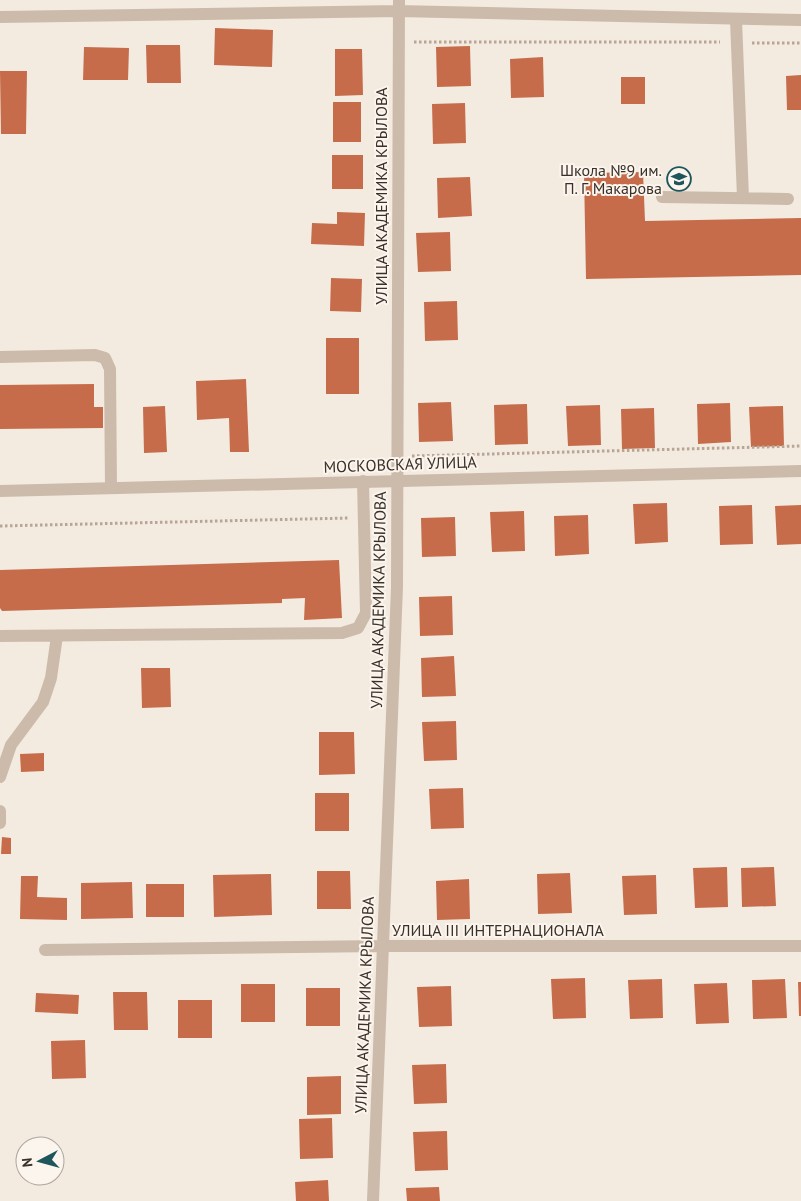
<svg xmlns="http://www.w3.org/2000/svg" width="801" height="1201" font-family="'PT Sans',sans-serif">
	<rect width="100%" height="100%" fill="#f3ebe0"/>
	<path fill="#c66c4b" d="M 215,28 L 273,30 L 272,67 L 214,65 Z
		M 146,45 L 180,45 L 181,83 L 147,83 Z
		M 470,46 L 471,86 L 437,87 L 436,47 Z
		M 84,47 L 129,48 L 128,80 L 83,80 Z
		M 335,49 L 362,49 L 363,95 L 335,96 Z
		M 543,57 L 544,97 L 511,98 L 510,59 Z
		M 0,71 L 27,71 L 26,134 L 1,134 Z
		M 801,75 L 801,110 L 787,110 L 786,76 Z
		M 621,77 L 645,77 L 645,104 L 621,104 Z
		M 333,102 L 361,102 L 361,142 L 333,142 Z
		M 465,103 L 466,143 L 433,144 L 432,104 Z
		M 332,155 L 363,155 L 363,189 L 332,189 Z
		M 643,172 L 645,221 L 801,218 L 801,275 L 586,279 L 584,173 Z
		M 470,177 L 472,216 L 438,218 L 437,178 Z
		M 337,212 L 365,213 L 364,246 L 311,244 L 312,223 L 337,224 Z
		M 450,232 L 451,271 L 418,272 L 416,233 Z
		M 331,278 L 362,279 L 361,312 L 330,311 Z
		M 457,301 L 458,340 L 425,341 L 424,302 Z
		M 326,338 L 359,338 L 359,394 L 326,394 Z
		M 246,379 L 249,452 L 230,452 L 229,418 L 197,420 L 196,381 Z
		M 94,384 L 94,407 L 103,407 L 103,428 L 0,429 L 0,385 Z
		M 451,402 L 453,441 L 419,442 L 418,403 Z
		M 730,403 L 731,442 L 698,444 L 697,404 Z
		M 527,404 L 528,444 L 495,445 L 494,405 Z
		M 600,405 L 601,445 L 568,446 L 566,406 Z
		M 165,406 L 167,452 L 144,453 L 143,407 Z
		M 783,406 L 784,446 L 751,447 L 749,407 Z
		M 654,408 L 655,448 L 622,449 L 621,409 Z
		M 667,503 L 668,542 L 635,544 L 633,504 Z
		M 752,505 L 753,544 L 720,545 L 719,506 Z
		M 801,505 L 801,544 L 777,545 L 775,506 Z
		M 524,511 L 525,551 L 492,552 L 490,512 Z
		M 588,515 L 589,554 L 555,556 L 554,516 Z
		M 455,517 L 456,556 L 422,557 L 421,518 Z
		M 339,560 L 342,618 L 304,620 L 305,598 L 282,599 L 282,603 L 2,611 L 0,608 L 0,570 Z
		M 452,596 L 453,635 L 420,636 L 419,597 Z
		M 454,656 L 456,696 L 422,697 L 421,658 Z
		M 141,668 L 170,668 L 171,707 L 142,708 Z
		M 456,721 L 457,760 L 424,761 L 422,722 Z
		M 319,732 L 354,732 L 355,774 L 319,775 Z
		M 44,753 L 44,771 L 21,772 L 20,754 Z
		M 463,788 L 464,828 L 431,829 L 429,789 Z
		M 315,793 L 349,793 L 349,831 L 315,831 Z
		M 2,837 L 11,838 L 11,854 L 1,854 Z
		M 727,867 L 728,907 L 695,908 L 693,868 Z
		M 774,867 L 776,906 L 742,907 L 741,868 Z
		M 317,871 L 350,871 L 351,909 L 317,909 Z
		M 570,873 L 572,913 L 538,914 L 537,874 Z
		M 271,874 L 272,915 L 214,917 L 213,875 Z
		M 656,875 L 657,914 L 624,915 L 622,876 Z
		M 21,876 L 38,876 L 37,897 L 67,898 L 67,920 L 20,919 Z
		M 469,879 L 470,919 L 437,920 L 436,881 Z
		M 132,882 L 133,918 L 81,919 L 81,883 Z
		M 146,884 L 184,884 L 184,917 L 146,917 Z
		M 585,978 L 586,1018 L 553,1019 L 551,979 Z
		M 662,979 L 663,1018 L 630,1019 L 628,980 Z
		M 785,979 L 787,1018 L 753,1019 L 752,980 Z
		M 798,982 L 801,982 L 801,1016 L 799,1016 Z
		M 727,983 L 729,1023 L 696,1024 L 694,984 Z
		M 241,984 L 275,984 L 275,1022 L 241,1022 Z
		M 451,986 L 452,1026 L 419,1027 L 417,987 Z
		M 306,988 L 340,988 L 340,1026 L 306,1026 Z
		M 113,992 L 147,992 L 148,1030 L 114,1030 Z
		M 36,993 L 79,995 L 78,1014 L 35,1012 Z
		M 178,1000 L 212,1000 L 212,1038 L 178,1038 Z
		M 85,1040 L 86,1078 L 52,1079 L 51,1041 Z
		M 446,1064 L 447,1103 L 414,1104 L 412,1065 Z
		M 341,1076 L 341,1114 L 307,1115 L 307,1077 Z
		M 332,1118 L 333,1158 L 300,1159 L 299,1119 Z
		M 447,1131 L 448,1170 L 415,1171 L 413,1132 Z
		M 328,1180 L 329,1201 L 296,1201 L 295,1182 Z
		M 439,1187 L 440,1201 L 407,1201 L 406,1188 Z"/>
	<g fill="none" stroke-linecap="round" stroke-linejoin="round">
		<path stroke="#b8a595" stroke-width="3" stroke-dasharray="2.5 2.5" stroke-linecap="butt" d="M 414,42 L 720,42
			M 752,43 L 801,43
			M 412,456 L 801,446
			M 0,526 L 349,518"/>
		<path stroke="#ccbbab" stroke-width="12" d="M 736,20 L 743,198
			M 662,197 L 788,199
			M 0,357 L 95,355 L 105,358 L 110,369 L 111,488
			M 0,636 L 342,633 L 358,628 L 366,613 L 363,481
			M 0,777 L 11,745 L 43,702 L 51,678 L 57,636
			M 0,811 L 0,823"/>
		<path stroke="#ccbbab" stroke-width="12" d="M 0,17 L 398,11 L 801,20
			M 45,950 L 382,946 L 801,946
			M 373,1201 L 397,587 L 399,0"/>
		<path stroke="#ccbbab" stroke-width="12" d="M 0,491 L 801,471"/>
	</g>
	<defs>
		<g id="school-ring" transform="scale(1.25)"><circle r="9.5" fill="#fbf5ed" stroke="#1f565c" stroke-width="1.5"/><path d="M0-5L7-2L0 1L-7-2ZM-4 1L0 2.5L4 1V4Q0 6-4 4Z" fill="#1f565c"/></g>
	</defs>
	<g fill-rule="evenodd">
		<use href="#school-ring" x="679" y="179"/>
	</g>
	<g text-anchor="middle" stroke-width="4" stroke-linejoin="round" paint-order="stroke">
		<g font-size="16" fill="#3a302a" stroke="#fbf5ed" text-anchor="end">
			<text x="662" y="176">Школа №9 им.<tspan x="662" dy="18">П. Г. Макарова</tspan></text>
		</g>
		<g font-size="16" fill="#3a302a" stroke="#fbf5ed">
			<text transform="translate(381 196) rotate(-90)" y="6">УЛИЦА АКАДЕМИКА КРЫЛОВА</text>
			<text transform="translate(400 464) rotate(-2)" y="6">МОСКОВСКАЯ УЛИЦА</text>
			<text transform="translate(378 600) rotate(-89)" y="6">УЛИЦА АКАДЕМИКА КРЫЛОВА</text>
			<text x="498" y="936">УЛИЦА III ИНТЕРНАЦИОНАЛА</text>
			<text transform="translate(364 1005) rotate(-88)" y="6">УЛИЦА АКАДЕМИКА КРЫЛОВА</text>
		</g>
	</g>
	<g transform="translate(40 1161) rotate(264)"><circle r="24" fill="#fbf5ed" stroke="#aea69f"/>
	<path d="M0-4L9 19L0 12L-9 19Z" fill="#1f565c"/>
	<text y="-8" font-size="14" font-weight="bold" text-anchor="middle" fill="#3a302a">N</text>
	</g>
</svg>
